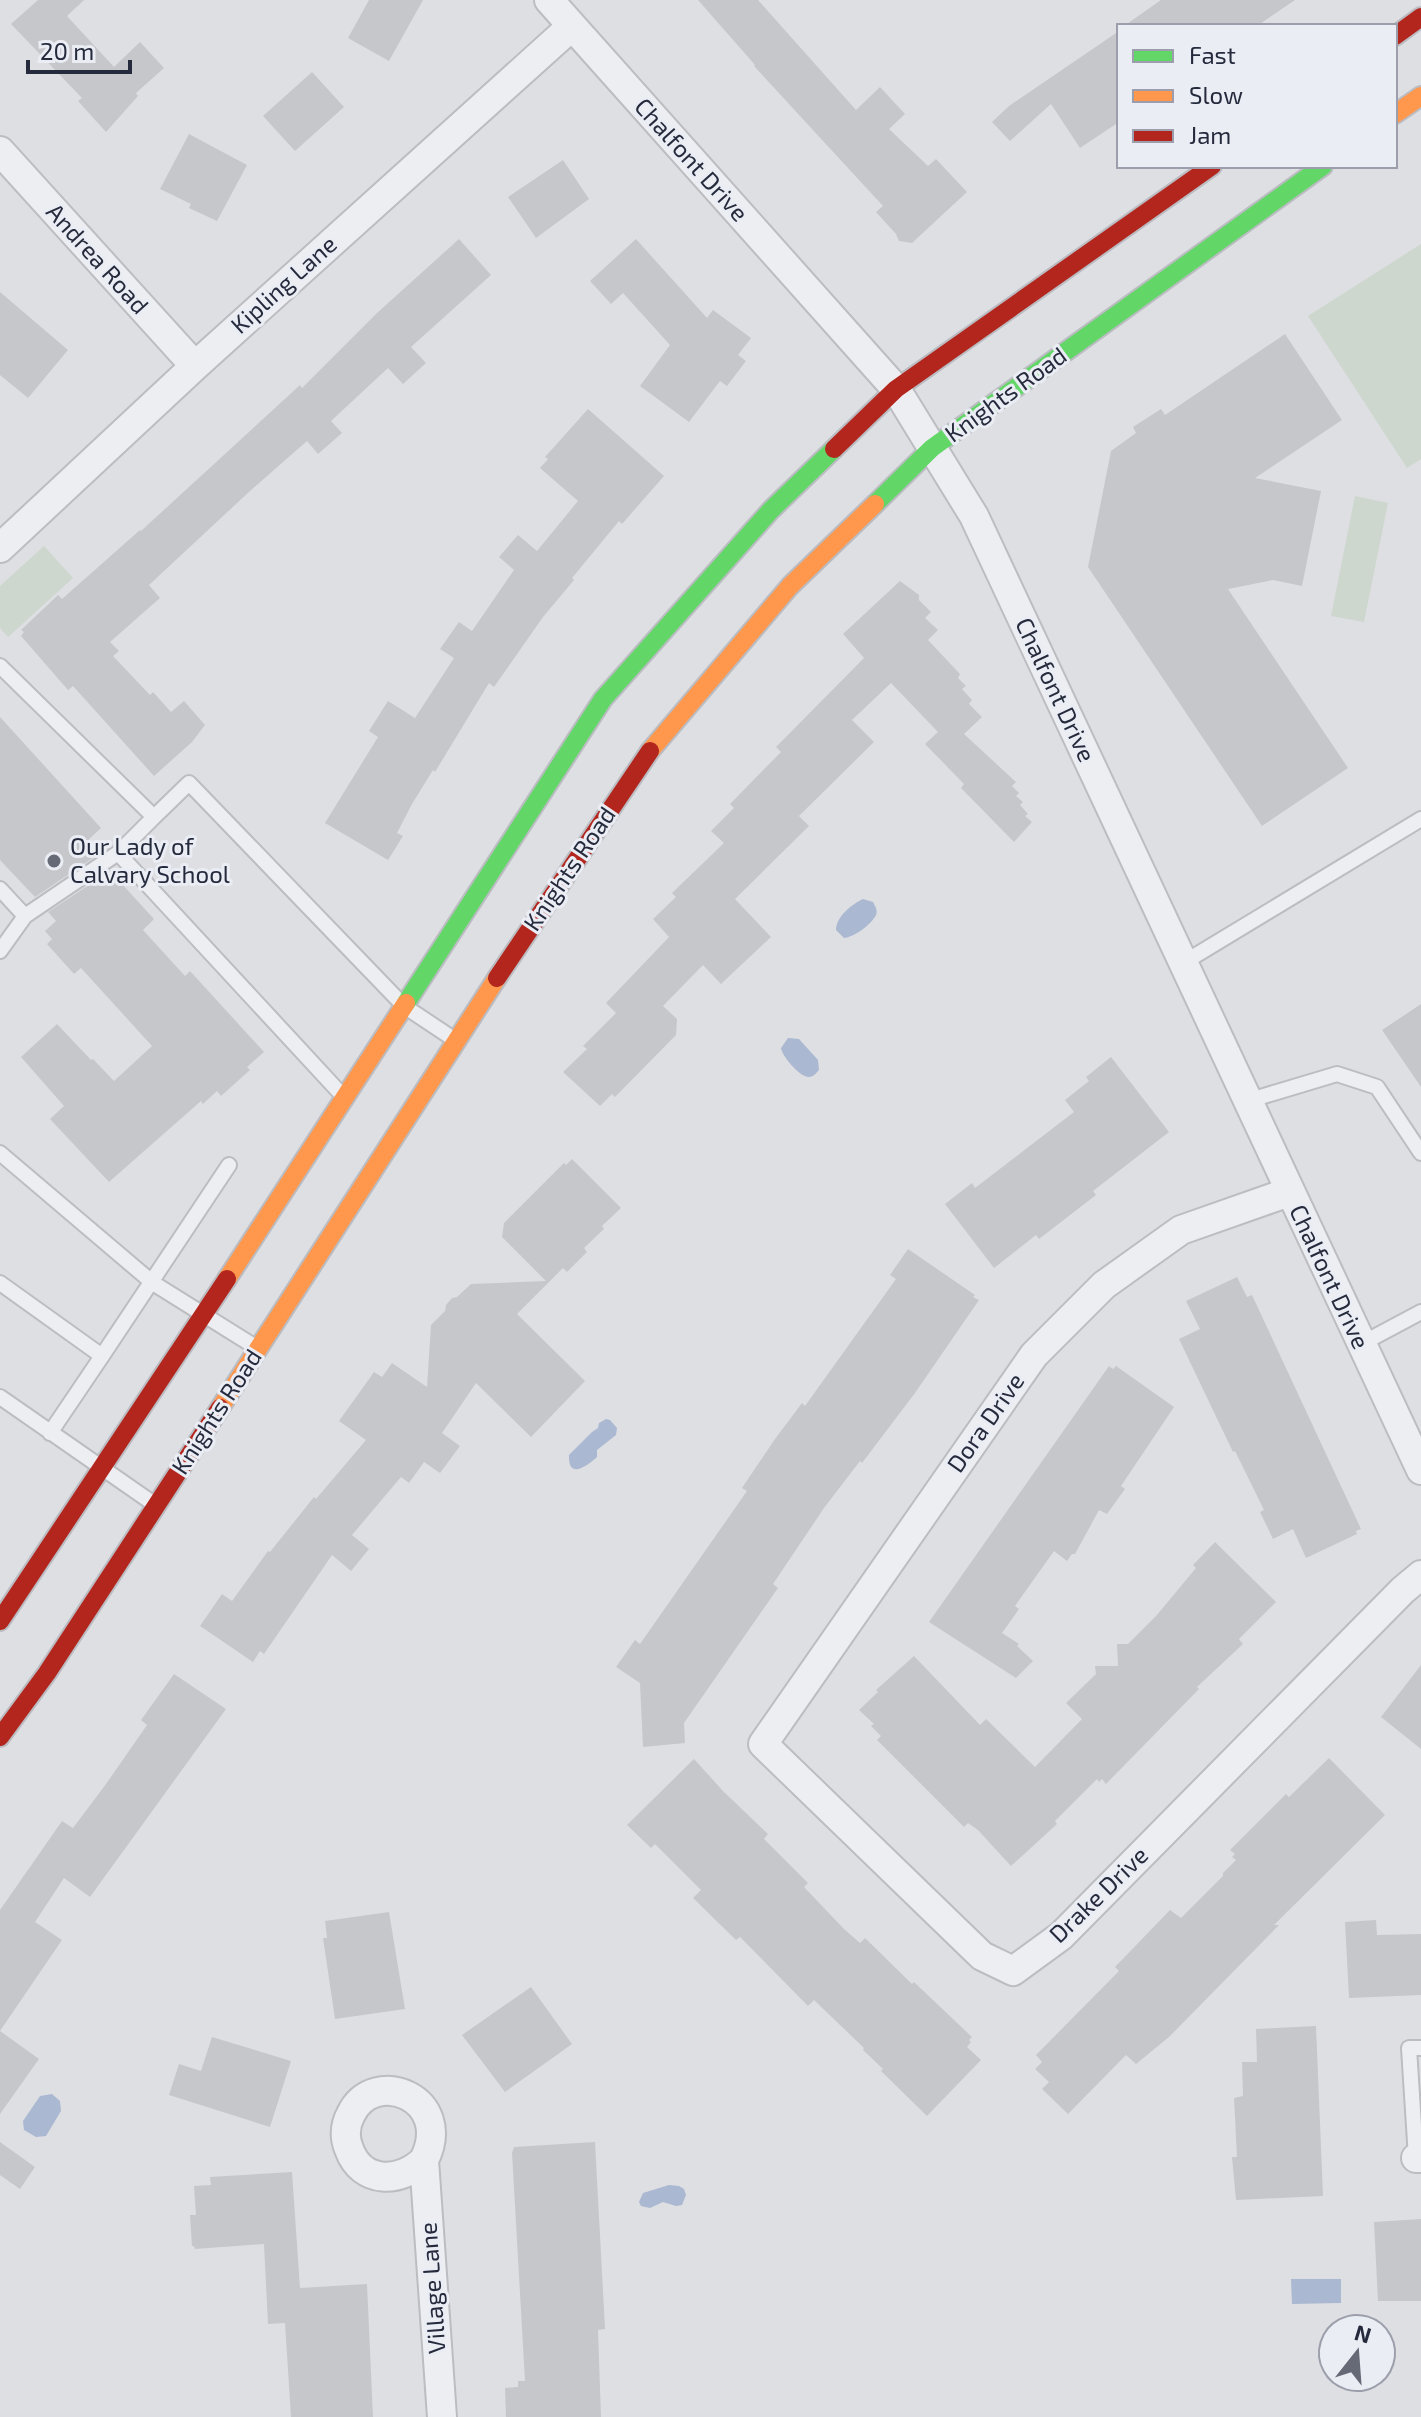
<svg xmlns="http://www.w3.org/2000/svg" width="1421" height="2417" font-family="'Exo 2',sans-serif">
	<rect width="100%" height="100%" fill="#dedfe3"/>
	<path fill="#cdd7ce" d="M 1421,244 L 1421,459 L 1407,468 L 1308,316 Z
		M 1355,496 L 1388,503 L 1364,622 L 1331,616 Z
		M 44,546 L 73,578 L 8,637 L 0,628 L 0,586 Z"/>
	<path fill="#aab8d1" d="M 863,899 L 873,902 C 875,907 878,909 876,915 C 871,925 854,937 844,938 L 836,930 C 836,917 852,904 863,899 Z
		M 788,1038 L 799,1039 L 818,1060 L 819,1070 C 815,1074 814,1077 808,1077 C 799,1076 782,1056 781,1048 Z
		M 606,1419 L 610,1420 L 617,1428 L 616,1435 L 597,1450 L 597,1457 C 588,1465 568,1481 569,1455 L 592,1432 L 598,1428 L 599,1423 Z
		M 52,2094 L 60,2101 L 61,2111 L 46,2136 L 36,2137 L 24,2130 L 23,2121 L 40,2096 Z
		M 669,2185 L 679,2186 L 684,2189 L 686,2195 L 682,2205 L 676,2206 L 663,2202 L 650,2208 L 641,2206 L 639,2202 L 643,2193 Z
		M 1291,2279 L 1341,2279 L 1341,2303 L 1292,2304 Z"/>
	<path fill="#c6c7cb" d="M 38,0 L 84,0 L 67,16 L 114,67 L 140,42 L 164,68 L 136,93 L 138,96 L 106,132 L 78,101 L 82,98 L 11,24 Z
		M 369,0 L 423,0 L 389,61 L 348,38 Z
		M 698,0 L 758,0 L 856,110 L 880,87 L 905,114 L 889,129 L 928,166 L 936,159 L 967,192 L 912,243 L 899,241 L 896,234 L 876,212 L 883,206 L 754,66 L 755,65 Z
		M 1161,0 L 1295,0 L 1257,26 L 1124,26 Z
		M 1119,31 L 1119,122 L 1080,148 L 1051,104 L 1010,141 L 992,122 L 1009,106 Z
		M 312,72 L 344,107 L 295,151 L 263,116 Z
		M 189,134 L 247,165 L 217,221 L 189,208 L 191,204 L 160,189 Z
		M 563,160 L 589,199 L 536,238 L 508,197 Z
		M 459,239 L 491,275 L 411,347 L 426,363 L 403,384 L 388,368 L 331,421 L 342,433 L 318,454 L 307,441 L 250,491 L 149,585 L 160,598 L 110,642 L 119,651 L 113,656 L 150,695 L 153,692 L 171,712 L 184,701 L 205,725 L 192,742 L 154,776 L 73,686 L 68,690 L 21,636 L 24,632 L 21,630 L 58,595 L 62,599 L 140,530 L 141,531 L 300,385 L 302,388 L 377,313 Z
		M 636,239 L 707,318 L 713,310 L 751,338 L 738,355 L 746,361 L 727,386 L 720,381 L 689,422 L 640,386 L 670,345 L 623,293 L 611,304 L 590,281 Z
		M 0,292 L 68,350 L 28,398 L 0,375 Z
		M 1285,334 L 1342,420 L 1255,478 L 1321,491 L 1302,586 L 1273,580 L 1228,589 L 1348,768 L 1262,826 L 1088,567 L 1111,451 L 1136,433 L 1133,427 L 1161,409 L 1165,415 Z
		M 588,409 L 664,476 L 622,524 L 619,521 L 572,578 L 574,580 L 543,617 L 494,687 L 489,683 L 435,772 L 433,770 L 412,804 L 397,833 L 403,836 L 388,860 L 325,823 L 378,737 L 369,731 L 388,701 L 415,718 L 454,658 L 440,649 L 459,622 L 472,631 L 514,570 L 499,557 L 518,535 L 537,551 L 578,501 L 540,468 L 548,459 L 545,457 Z
		M 900,581 L 919,595 L 919,600 L 931,612 L 925,618 L 938,630 L 928,640 L 960,674 L 958,678 L 966,686 L 962,689 L 972,700 L 969,704 L 982,717 L 964,734 L 1016,782 L 1012,786 L 1019,793 L 1016,796 L 1023,802 L 1020,805 L 1028,814 L 1025,816 L 1032,822 L 1014,842 L 961,788 L 964,784 L 925,744 L 938,732 L 891,683 L 852,720 L 874,742 L 799,816 L 809,826 L 735,899 L 771,937 L 721,984 L 703,965 L 663,1006 L 677,1019 L 676,1035 L 615,1097 L 612,1094 L 600,1106 L 563,1072 L 587,1049 L 583,1046 L 616,1013 L 606,1003 L 669,937 L 653,919 L 676,897 L 672,893 L 724,843 L 711,831 L 734,808 L 730,804 L 781,752 L 776,747 L 864,658 L 843,634 Z
		M 0,717 L 101,828 L 85,843 L 96,856 L 35,897 L 0,860 Z
		M 110,871 L 154,919 L 143,930 L 185,976 L 190,971 L 264,1052 L 247,1067 L 250,1070 L 221,1096 L 217,1091 L 203,1104 L 201,1101 L 109,1182 L 50,1119 L 64,1106 L 21,1057 L 57,1024 L 91,1060 L 93,1059 L 114,1081 L 152,1046 L 81,968 L 74,974 L 47,944 L 52,939 L 45,931 L 56,921 L 48,912 Z
		M 1421,1004 L 1421,1087 L 1382,1030 Z
		M 1111,1057 L 1169,1132 L 1093,1191 L 1096,1195 L 1039,1239 L 1036,1235 L 994,1268 L 945,1204 L 972,1183 L 975,1188 L 1074,1112 L 1065,1100 L 1089,1081 L 1086,1077 Z
		M 572,1159 L 621,1208 L 602,1226 L 604,1229 L 584,1248 L 587,1252 L 567,1272 L 563,1268 L 517,1314 L 585,1381 L 531,1437 L 476,1383 L 442,1433 L 460,1446 L 440,1473 L 424,1462 L 409,1483 L 401,1477 L 352,1535 L 369,1549 L 351,1571 L 332,1555 L 264,1654 L 260,1651 L 253,1662 L 200,1626 L 222,1594 L 232,1601 L 268,1551 L 270,1552 L 314,1497 L 316,1499 L 366,1440 L 339,1421 L 374,1372 L 382,1377 L 392,1363 L 427,1387 L 431,1325 L 445,1311 L 446,1305 L 452,1298 L 457,1297 L 471,1284 L 546,1281 L 502,1237 L 504,1223 L 564,1163 L 566,1165 Z
		M 908,1249 L 975,1295 L 973,1297 L 979,1300 L 915,1393 L 862,1463 L 860,1461 L 824,1508 L 773,1584 L 778,1588 L 684,1723 L 685,1743 L 643,1747 L 640,1683 L 616,1667 L 635,1640 L 640,1644 L 747,1491 L 742,1488 L 775,1439 L 802,1403 L 805,1406 L 896,1279 L 890,1275 Z
		M 1237,1277 L 1247,1297 L 1252,1295 L 1361,1529 L 1356,1531 L 1357,1534 L 1306,1558 L 1293,1529 L 1273,1539 L 1260,1512 L 1264,1510 L 1235,1451 L 1233,1452 L 1179,1339 L 1200,1329 L 1186,1301 Z
		M 1109,1366 L 1113,1369 L 1116,1366 L 1174,1407 L 1121,1486 L 1125,1489 L 1107,1514 L 1099,1510 L 1075,1554 L 1072,1554 L 1067,1561 L 1054,1551 L 1015,1606 L 1019,1609 L 1002,1633 L 1019,1644 L 1017,1646 L 1033,1661 L 1016,1678 L 929,1622 Z
		M 1215,1542 L 1276,1602 L 1239,1639 L 1243,1644 L 1197,1687 L 1199,1689 L 1106,1784 L 1102,1779 L 1099,1782 L 1097,1779 L 1055,1821 L 1057,1824 L 1011,1866 L 978,1830 L 968,1823 L 964,1827 L 877,1740 L 881,1736 L 871,1726 L 874,1724 L 859,1710 L 878,1692 L 876,1690 L 914,1656 L 980,1725 L 986,1719 L 1035,1767 L 1082,1719 L 1066,1703 L 1096,1674 L 1095,1666 L 1118,1666 L 1117,1644 L 1128,1644 L 1156,1616 L 1196,1568 L 1193,1565 Z
		M 1421,1665 L 1421,1749 L 1381,1717 Z
		M 174,1674 L 226,1709 L 90,1897 L 64,1878 L 35,1922 L 62,1940 L 0,2031 L 39,2059 L 0,2114 L 0,1910 L 62,1821 L 73,1828 L 106,1784 L 147,1725 L 141,1720 Z
		M 1329,1758 L 1385,1815 L 1274,1925 L 1279,1925 L 1169,2037 L 1136,2064 L 1126,2055 L 1068,2114 L 1042,2089 L 1049,2082 L 1035,2069 L 1042,2062 L 1036,2055 L 1119,1971 L 1115,1967 L 1170,1910 L 1181,1918 L 1223,1876 L 1223,1873 L 1236,1860 L 1232,1857 L 1235,1854 L 1230,1850 L 1286,1794 L 1289,1797 Z
		M 694,1759 L 723,1791 L 768,1834 L 764,1839 L 808,1883 L 804,1887 L 844,1929 L 860,1943 L 865,1938 L 912,1984 L 914,1982 L 972,2037 L 969,2040 L 971,2042 L 967,2047 L 981,2060 L 927,2116 L 881,2071 L 883,2069 L 863,2050 L 864,2048 L 814,2000 L 808,2006 L 740,1937 L 736,1940 L 693,1898 L 701,1890 L 655,1844 L 651,1848 L 627,1825 Z
		M 389,1912 L 405,2009 L 335,2019 L 323,1938 L 327,1938 L 325,1921 Z
		M 1376,1920 L 1377,1935 L 1421,1934 L 1421,1995 L 1349,1998 L 1345,1922 Z
		M 531,1987 L 572,2044 L 505,2092 L 462,2035 Z
		M 1316,2026 L 1323,2196 L 1236,2200 L 1232,2157 L 1237,2157 L 1234,2098 L 1243,2096 L 1242,2062 L 1257,2062 L 1256,2029 Z
		M 212,2037 L 291,2061 L 270,2127 L 169,2095 L 179,2064 L 201,2071 Z
		M 0,2142 L 35,2167 L 20,2189 L 0,2175 Z
		M 595,2142 L 605,2329 L 598,2330 L 601,2417 L 506,2417 L 505,2388 L 518,2387 L 518,2381 L 525,2381 L 512,2153 L 514,2147 Z
		M 292,2172 L 300,2288 L 367,2284 L 373,2417 L 291,2417 L 285,2323 L 268,2324 L 264,2244 L 195,2249 L 194,2246 L 192,2246 L 190,2215 L 196,2215 L 194,2186 L 211,2185 L 210,2177 Z
		M 1421,2219 L 1421,2301 L 1378,2301 L 1374,2222 Z"/>
	<g fill="none" stroke-linecap="round" stroke-linejoin="round">
		<g stroke="#bcbdc1" stroke-width="18">
			<path id="lane" d="M 0,666 L 154,817 L 189,783 L 404,1006 L 452,1038
				M 154,817 L 118,853 L 342,1095
				M 0,889 L 25,916
				M 0,951 L 25,916 L 118,853
				M 1183,963 L 1421,819
				M 1247,1101 L 1337,1074 L 1377,1087 L 1421,1153
				M 0,1153 L 153,1283 L 254,1346
				M 0,1283 L 102,1356 L 50,1433
				M 1361,1344 L 1421,1312
				M 102,1356 L 229,1165
				M 0,1397 L 154,1504
				M 1416,2158 L 1409,2048 L 1421,2048"/>
		</g>
		<g stroke="#bcbdc1" stroke-width="32">
			<path id="street" d="M 549,0 L 896,389 L 974,516 L 1421,1470
				M 0,151 L 195,366
				M 0,548 L 195,366 L 572,26
				M 1289,1192 L 1181,1230 L 1104,1285 L 1034,1355 L 763,1744 L 982,1956 L 1013,1971 L 1061,1936 L 1403,1590 L 1421,1575
				M 1416,2158 L 1421,2158
				M 424,2160 C 401,2183 362,2185 349,2149 C 344,2137 345,2125 351,2114 C 374,2066 455,2098 424,2160 L 442,2417"/>
		</g>
		<g stroke="#babcc1" stroke-width="22">
			<path id="fast" d="M 875,504 L 932,448 L 1323,166
				M 406,1003 L 603,699 L 771,510 L 834,449"/>
		</g>
		<g stroke="#babcc1" stroke-width="22">
			<path id="slow" d="M 1395,114 L 1421,96
				M 650,751 L 790,586 L 875,504
				M 227,1279 L 406,1003
				M 220,1408 L 497,978"/>
		</g>
		<g stroke="#babcc1" stroke-width="22">
			<path id="jam" d="M 1395,36 L 1421,17
				M 834,449 L 896,389 L 1212,166
				M 497,978 L 650,751
				M 0,1621 L 227,1279
				M 0,1737 L 47,1673 L 220,1408"/>
		</g>
		<use href="#lane" stroke="#edeef1" stroke-width="14"/>
		<use href="#street" stroke="#edeef1" stroke-width="28"/>
		<use href="#fast" stroke="#63d668" stroke-width="18"/>
		<use href="#slow" stroke="#ff974d" stroke-width="18"/>
		<use href="#jam" stroke="#b3261e" stroke-width="18"/>
	</g>
	<circle fill="#666a77" stroke="#ebedf4" stroke-width="3" cx="54" cy="861" r="8"/>
	<g text-anchor="middle" stroke-width="6" stroke-linejoin="round" paint-order="stroke">
		<g font-size="24" fill="#252b3d" stroke="#ebedf4">
			<text transform="translate(691 160) rotate(48)" y="8">Chalfont Drive</text>
			<text transform="translate(97 259) rotate(48)" y="8">Andrea Road</text>
			<text transform="translate(284 285) rotate(-42)" y="8">Kipling Lane</text>
			<text transform="translate(1006 395) rotate(-36)" y="8">Knights Road</text>
			<text transform="translate(1055 690) rotate(65)" y="8">Chalfont Drive</text>
			<text transform="translate(570 869) rotate(-56)" y="8">Knights Road</text>
			<text transform="translate(1329 1277) rotate(65)" y="8">Chalfont Drive</text>
			<text transform="translate(217 1412) rotate(-57)" y="8">Knights Road</text>
			<text transform="translate(986 1423) rotate(-55)" y="8">Dora Drive</text>
			<text transform="translate(1099 1895) rotate(-44)" y="8">Drake Drive</text>
			<text transform="translate(433 2288) rotate(-94)" y="8">Village Lane</text>
		</g>
		<g font-size="24" fill="#252b3d" stroke="#ebedf4" text-anchor="start">
			<text x="70" y="855">Our Lady of<tspan x="70" dy="28">Calvary School</tspan></text>
		</g>
	</g>
	<rect x="1117" y="24" width="280" height="144" fill="#ebedf4" stroke="#9c9fab" stroke-width="2"/>
	<rect x="1133" y="50" width="40" height="12" fill="#63d668" stroke="#9c9fab" stroke-width="2"/>
	<text x="1189" y="64" font-size="24" fill="#252b3d">Fast</text>
	<rect x="1133" y="90" width="40" height="12" fill="#ff974d" stroke="#9c9fab" stroke-width="2"/>
	<text x="1189" y="104" font-size="24" fill="#252b3d">Slow</text>
	<rect x="1133" y="130" width="40" height="12" fill="#b3261e" stroke="#9c9fab" stroke-width="2"/>
	<text x="1189" y="144" font-size="24" fill="#252b3d">Jam</text>
	<g transform="translate(1357 2353) rotate(17)"><circle r="38" fill="#ebedf4" stroke="#9c9fab" stroke-width="2"/>
	<path d="M0-6L14 30L0 20L-14 30Z" fill="#666a77"/>
	<text y="-12" font-size="22" font-weight="bold" text-anchor="middle" fill="#252b3d">N</text>
	</g>
	<path d="M28 60v12h102v-12" fill="none" stroke="#252b3d" stroke-width="4"/>
	<text x="40" y="60" font-size="24" fill="#252b3d" stroke="#ebedf4" stroke-width="6" paint-order="stroke">20 m</text>
</svg>
